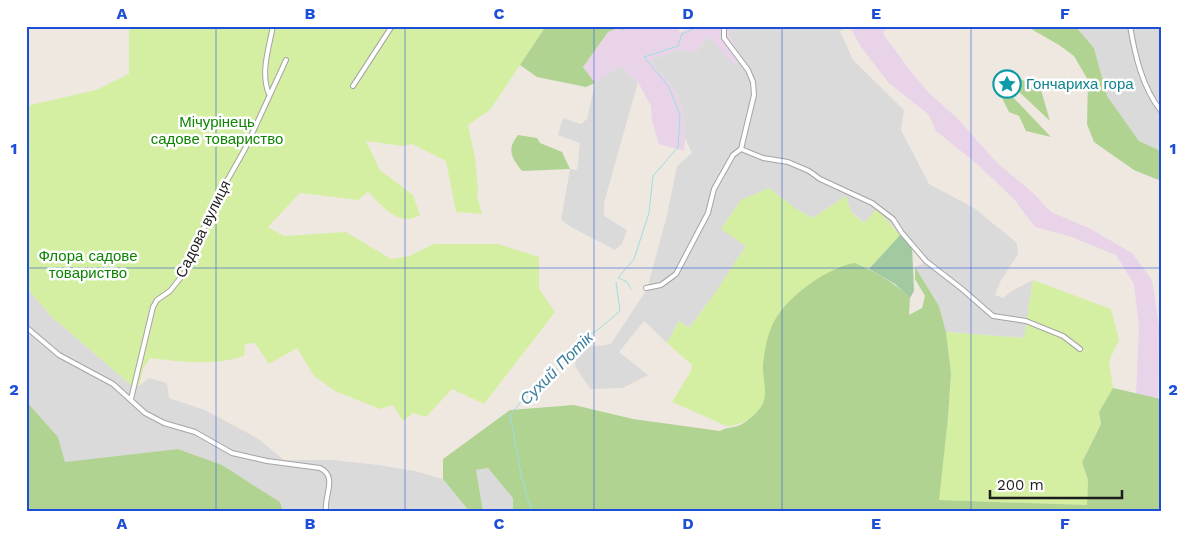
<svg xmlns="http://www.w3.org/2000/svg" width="1187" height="537" font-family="'Work Sans',sans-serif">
	<rect width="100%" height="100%" fill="#efe8e1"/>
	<path fill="#dbdada" d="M 743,26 L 852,26 L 840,31 L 853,60 L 904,110 L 901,130 L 929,184 L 974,208 L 1017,243 L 1018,254 L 1000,282 L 995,295 L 1003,298 L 1010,292 L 1033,280 L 1025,338 L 946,332 L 939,306 L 915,267 L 925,263 L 877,210 L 865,223 L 851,212 L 846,197 L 813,218 L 796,209 L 721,229 L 746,246 L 713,296 L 689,328 L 679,321 L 667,343 L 644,321 L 619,352 L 648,375 L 623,388 L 590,389 L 575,366 L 576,355 L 582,348 L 611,344 L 647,289 L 667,215 L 677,166 L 692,153 L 685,138 L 684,121 L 680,102 L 670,83 L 649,60 L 679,50 L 696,52 L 708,36 L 741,60 L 728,32 Z
		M 1075,26 L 1161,26 L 1161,151 L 1139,141 L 1107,96 L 1094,48 Z
		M 620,66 L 638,82 L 604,203 L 604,216 L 627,230 L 622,244 L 615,250 L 571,227 L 561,220 L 570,169 L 577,170 L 580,143 L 558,135 L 563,118 L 581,124 L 587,119 L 595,83 Z
		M 26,287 L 52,317 L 131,385 L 139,386 L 149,378 L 167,383 L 169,398 L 205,410 L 257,438 L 284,460 L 333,460 L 379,465 L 415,471 L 443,479 L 469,511 L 283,511 L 280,502 L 222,465 L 178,449 L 65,463 L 58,437 L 26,401 Z
		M 488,468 L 513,498 L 513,511 L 483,511 L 476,470 Z"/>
	<path fill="#e9d3e9" d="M 628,26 L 676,26 L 680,32 L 692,28 L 693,26 L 743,26 L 728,32 L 741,61 L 735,65 L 708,36 L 696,52 L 679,50 L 649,60 L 670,83 L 680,102 L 684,121 L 685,138 L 684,151 L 659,144 L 652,121 L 651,106 L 638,82 L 620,66 L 595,83 L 583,67 L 608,32 L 618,28 L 623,30 Z
		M 852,26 L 887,26 L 883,34 L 912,73 L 929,93 L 958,119 L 997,163 L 1032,192 L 1051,212 L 1091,229 L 1132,253 L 1152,280 L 1159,326 L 1158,398 L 1136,394 L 1139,328 L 1134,284 L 1116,255 L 1069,236 L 1035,227 L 1014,199 L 977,164 L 936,131 L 929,115 L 888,82 L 861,47 L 850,27 Z"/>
	<path fill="#d5efa2" d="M 140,26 L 546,26 L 490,110 L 468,125 L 475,158 L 478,190 L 477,195 L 482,214 L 456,212 L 446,161 L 412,144 L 403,146 L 366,141 L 380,170 L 413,195 L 420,215 C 399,228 382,206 368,192 L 358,200 L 300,193 L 268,227 L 284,236 L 346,232 L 391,259 L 409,256 L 434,244 L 498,244 L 539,257 L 539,289 L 555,312 L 484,404 L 452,389 L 426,417 L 413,413 L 403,421 L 393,405 L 380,409 L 335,391 L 314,376 L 297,348 L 269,364 L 255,343 L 245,344 L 244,356 C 215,366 181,362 150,358 L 143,369 L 139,386 L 131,385 L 52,317 L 26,287 L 26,106 L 96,90 L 129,74 L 129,30 Z
		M 769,188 L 796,209 L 813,218 L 846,196 L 851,212 L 864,223 L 877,209 L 900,235 L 869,269 L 855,263 L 763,371 C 765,380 767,393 763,403 C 758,416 741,426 727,426 L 672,402 L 691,371 L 692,365 L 667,343 L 679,321 L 689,328 L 713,296 L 746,246 L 721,229 L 741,200 Z
		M 1033,280 L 1111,309 L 1119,340 L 1109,361 L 1113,388 L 1099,412 L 1101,424 L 1082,461 L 1088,480 L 1087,505 L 938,500 L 948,418 L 951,373 L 946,332 L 1024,338 Z"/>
	<path fill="#b0d392" d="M 546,26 L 628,26 L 623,30 L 618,28 L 608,32 L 583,67 L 595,83 L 586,87 L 537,77 L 520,65 Z
		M 1026,26 L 1075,26 L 1094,48 L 1107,96 L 1139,141 L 1161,151 L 1161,181 L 1134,170 L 1094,142 L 1087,124 L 1088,80 L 1074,56 L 1059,45 Z
		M 1019,78 L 1041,90 L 1050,121 L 1014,87 Z
		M 998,90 L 1009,93 L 1051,137 L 1026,131 L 1019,116 L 1009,112 Z
		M 518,135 L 537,138 L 540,143 L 562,152 L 570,169 L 522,171 C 512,158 506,150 518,135 Z
		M 855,263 C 875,272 894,282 910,298 L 909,315 L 922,308 L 925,296 L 915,279 L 915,267 L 939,306 L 946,332 L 951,373 L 948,418 L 939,500 L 1087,505 L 1088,480 L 1082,462 L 1101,424 L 1099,412 L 1113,388 L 1161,399 L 1161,511 L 513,511 L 513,498 L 488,468 L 476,470 L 483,511 L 469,511 L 443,479 L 443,459 L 510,410 L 574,405 L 633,419 L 720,431 C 727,427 731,428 738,426 C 746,423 760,411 763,403 C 768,390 762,377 763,364 C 765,350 767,333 775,320 C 788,296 828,267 855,263 Z
		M 26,401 L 58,437 L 65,462 L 178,449 L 222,465 L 280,502 L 283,511 L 26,511 Z"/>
	<path fill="#a1caa0" d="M 902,233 L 912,245 L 914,291 L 910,298 L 895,284 L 869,269 Z"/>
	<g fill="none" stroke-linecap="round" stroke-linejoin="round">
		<path stroke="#9ddee2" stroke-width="1" d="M 618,278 L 634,259 L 649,213 L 653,176 L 678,147 L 680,115 L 669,87 L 644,57 L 678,46 L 682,34 L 694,29 L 696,26
			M 619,278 L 627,282 L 631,289
			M 533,511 L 529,503 L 522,479 L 510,415 L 525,397 L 540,387 L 563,363 L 574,346 L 600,328 L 620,311 L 616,282"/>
		<g stroke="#a4a4a4" stroke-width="6">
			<path id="street" d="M 724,26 L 724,38 L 748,70 L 753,82 L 754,95 L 741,149
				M 1130,26 C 1135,55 1142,87 1161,111
				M 353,86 L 392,26
				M 269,94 C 260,73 269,48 273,26
				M 741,149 L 763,158 L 788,162 L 809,171 L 820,179 L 872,203 L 893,219 L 902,233 L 926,261 L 962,289 L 993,316 L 1026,321 L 1063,336 L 1080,349
				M 646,288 L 661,285 L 676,274 L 708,213 L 714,189 L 733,155 L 741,149
				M 26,327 L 59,355 L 113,384 L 145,413 L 164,423 L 195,432 L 232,453 L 267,461 L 320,468 C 338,477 324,495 326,511
				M 131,399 L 153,307 L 157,300 L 170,291 L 185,272 L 215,202 L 245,149 L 286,60"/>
		</g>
		<use href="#street" stroke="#fff" stroke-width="4"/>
	</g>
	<path fill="none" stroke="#1d4ed8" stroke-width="1" stroke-opacity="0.55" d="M 216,26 L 216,511M 405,26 L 405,511M 594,26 L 594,511M 782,26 L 782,511M 971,26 L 971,511M 26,268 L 1161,268"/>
	<defs>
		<g id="sight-ring" transform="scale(1.4375)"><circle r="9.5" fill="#fff" stroke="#0f9aa8" stroke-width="1.5"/><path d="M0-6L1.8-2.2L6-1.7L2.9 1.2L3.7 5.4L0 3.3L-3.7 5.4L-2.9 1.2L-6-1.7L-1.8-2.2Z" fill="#0f9aa8"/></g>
	</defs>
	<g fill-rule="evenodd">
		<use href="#sight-ring" x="1007" y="84"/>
	</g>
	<g text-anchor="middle" stroke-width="5" stroke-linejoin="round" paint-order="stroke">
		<g font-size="15" fill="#0d838f" stroke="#fff" text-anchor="start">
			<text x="1026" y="89">Гончариха гора</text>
		</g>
		<g font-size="15" fill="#0d8501" stroke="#fff">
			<text x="217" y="127">Мічурінець<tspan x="217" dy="17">садове товариство</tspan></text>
			<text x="88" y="261">Флора садове<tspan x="88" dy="17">товариство</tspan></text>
		</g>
		<g font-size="15" fill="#1d1d1d" stroke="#fff">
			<text transform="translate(203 229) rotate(-64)" y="5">Садова вулиця</text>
		</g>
		<g font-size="16" font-style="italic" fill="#397d9c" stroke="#fff">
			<text transform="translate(556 368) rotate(-45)" y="6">Сухий Потік</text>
		</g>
	</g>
	<rect width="1187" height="537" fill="none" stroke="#ffffff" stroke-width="55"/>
	<path d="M990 490v8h132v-8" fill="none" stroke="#1d1d1d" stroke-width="2.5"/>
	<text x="997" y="490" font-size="15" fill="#1d1d1d" stroke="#ffffff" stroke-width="4" paint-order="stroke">200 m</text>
	<rect x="28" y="28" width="1132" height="482" fill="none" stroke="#1d4ed8" stroke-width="2"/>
	<g font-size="16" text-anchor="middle" font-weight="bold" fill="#1d4ed8">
		<text x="122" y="19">A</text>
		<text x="310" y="19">B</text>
		<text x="499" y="19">C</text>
		<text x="688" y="19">D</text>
		<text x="876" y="19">E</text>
		<text x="1065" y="19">F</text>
		<text x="14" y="154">1</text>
		<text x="1173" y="154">1</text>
		<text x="14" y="395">2</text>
		<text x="1173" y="395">2</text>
		<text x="122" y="529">A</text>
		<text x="310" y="529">B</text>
		<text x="499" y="529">C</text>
		<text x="688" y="529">D</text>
		<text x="876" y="529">E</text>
		<text x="1065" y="529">F</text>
	</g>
</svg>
